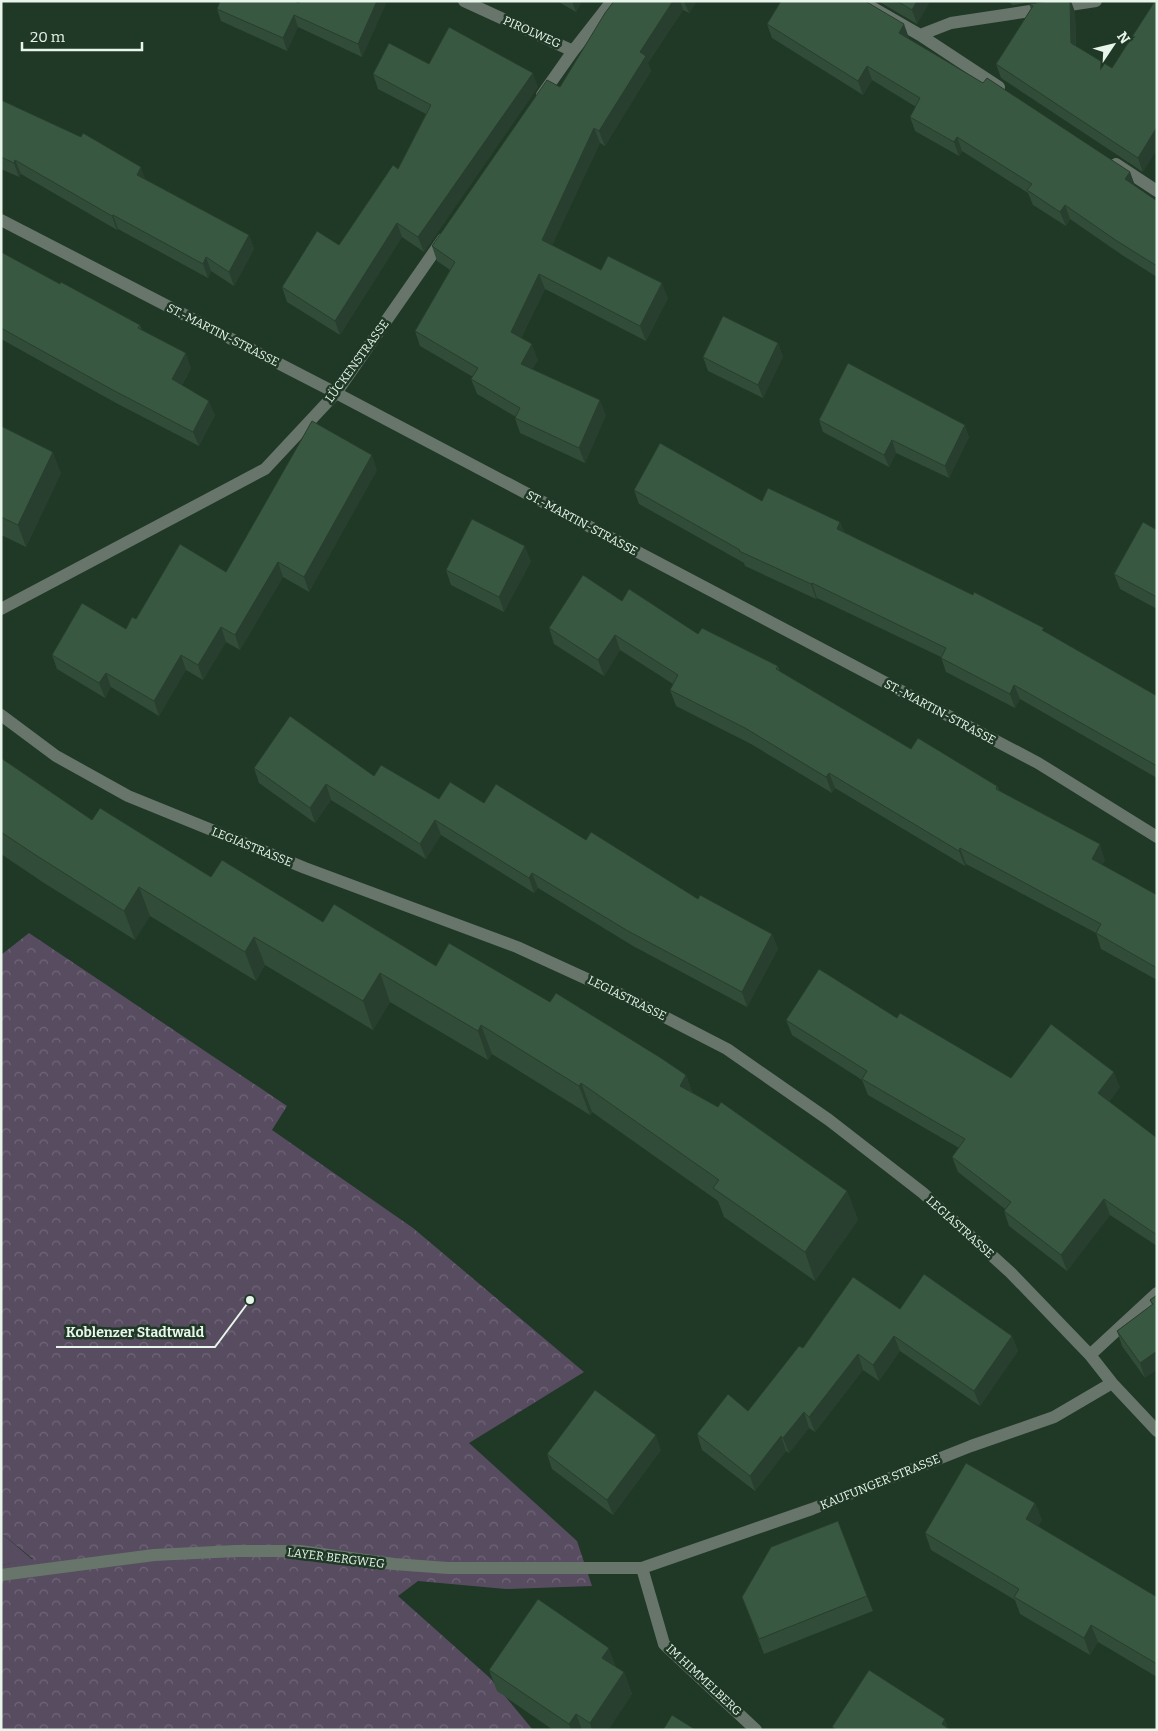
<svg xmlns="http://www.w3.org/2000/svg" width="1158" height="1731" font-family="Bitter,serif">
	<defs>
		<pattern id="forest-crowns" width="20" height="18" patternUnits="userSpaceOnUse" patternTransform="scale(1.25)"><rect width="20" height="18" fill="#584c61"/><path d="M2 6a3 3 0 1 1 6 0M12 15a3 3 0 1 1 6 0" fill="none" stroke="#706678"/></pattern>
	</defs>
	<rect width="100%" height="100%" fill="#203826"/>
	<path fill="url(#forest-crowns)" d="M 29,933 L 287,1106 L 272,1130 L 413,1228 L 584,1372 L 469,1443 L 577,1541 L 592,1586 L 506,1589 L 418,1581 L 398,1596 L 490,1678 L 533,1730 L 1,1730 L 1,1565 L 33,1559 L 1,1533 L 1,955 Z"/>
	<path fill="#584c61" d="M 1,1533 L 33,1560 L 1,1565 Z"/>
	<g fill="none" stroke-linecap="round" stroke-linejoin="round">
		<path stroke="#68756b" stroke-width="12" d="M 464,1 L 573,51
			M 861,1 L 920,35 L 999,87
			M 920,35 L 951,23 L 1096,1
			M 542,95 L 573,51 L 612,1
			M 1116,164 L 1157,191
			M 1,220 L 336,393 L 1038,763 L 1157,837
			M 1,609 L 265,469 L 336,393 L 443,239
			M 1,715 L 56,756 L 128,796 L 305,868 L 517,947 L 622,995 L 727,1049 L 829,1120 L 923,1193 L 1011,1273 L 1090,1355 L 1112,1383 L 1157,1431
			M 1090,1355 L 1157,1293
			M 642,1568 L 664,1644 L 756,1730
			M 1,1575 L 154,1555 L 236,1551 L 300,1551 L 394,1564 L 448,1568 L 642,1568 L 812,1509 L 971,1446 L 1054,1417 L 1112,1383"/>
	</g>
	<path fill="#314c38" d="M 387,1 L 362,57 L 298,27 L 287,51 L 221,21 L 217,9 L 299,3 Z
		M 557,1 L 582,1 L 576,12 Z
		M 614,1 L 697,1 L 689,13 L 683,10 L 648,63 L 651,71 L 605,146 L 600,143 L 552,245 L 601,270 L 668,298 L 646,341 L 545,289 L 521,338 L 538,360 L 532,369 L 606,415 L 585,463 L 520,433 L 515,418 L 516,417 L 477,394 L 471,379 L 473,377 L 420,346 L 415,331 L 450,270 L 437,261 L 432,246 L 560,87 Z
		M 878,1 L 930,1 L 917,24 Z
		M 1007,1 L 1040,1 L 1013,5 Z
		M 1029,4 L 1075,12 L 1076,46 L 1112,68 L 1143,172 L 1001,78 L 996,64 L 1031,9 Z
		M 767,24 L 909,38 L 909,39 L 1130,172 L 1135,186 L 1157,201 L 1157,277 L 1122,255 L 1070,219 L 1066,226 L 1033,205 L 1028,193 L 962,151 L 959,156 L 915,131 L 910,117 L 916,107 L 872,80 L 863,95 L 772,38 Z
		M 429,64 L 538,87 L 424,252 L 402,237 L 340,335 L 287,302 L 282,287 L 339,245 L 398,169 L 426,114 L 378,89 L 373,74 Z
		M 1,100 L 81,137 L 145,179 L 249,235 L 254,249 L 234,286 L 211,271 L 208,278 L 118,229 L 117,230 L 21,174 L 19,177 L 1,169 Z
		M 1,252 L 60,284 L 140,325 L 142,330 L 191,368 L 182,385 L 215,415 L 199,446 L 116,403 L 1,339 Z
		M 778,343 L 783,357 L 763,398 L 708,371 L 703,357 Z
		M 819,420 L 969,437 L 949,478 L 896,453 L 889,467 L 823,432 Z
		M 1,426 L 61,473 L 26,547 L 1,535 Z
		M 377,470 L 309,592 L 283,577 L 240,650 L 226,642 L 203,680 L 186,670 L 159,716 L 111,687 L 105,698 L 57,669 L 52,655 L 126,629 L 136,619 L 226,572 Z
		M 634,490 L 762,501 L 840,522 L 844,532 L 1045,632 L 1157,696 L 1157,778 L 1020,699 L 1015,708 L 946,672 L 941,657 L 817,598 L 816,599 L 745,566 L 744,563 L 639,504 Z
		M 1157,530 L 1157,609 L 1120,589 L 1114,574 Z
		M 531,561 L 504,612 L 451,585 L 446,570 Z
		M 622,601 L 698,634 L 778,666 L 780,672 L 911,749 L 997,786 L 999,790 L 1105,860 L 1102,865 L 1157,895 L 1157,980 L 1101,949 L 1096,933 L 966,864 L 965,866 L 835,788 L 832,793 L 751,744 L 676,706 L 670,690 L 673,684 L 620,650 L 604,676 L 554,644 L 549,628 Z
		M 1,758 L 92,820 L 211,877 L 323,922 L 436,966 L 550,1002 L 686,1075 L 692,1092 L 847,1191 L 858,1220 L 815,1281 L 724,1217 L 718,1201 L 592,1112 L 590,1115 L 492,1054 L 488,1060 L 390,1002 L 373,1030 L 265,965 L 256,981 L 150,916 L 135,940 L 44,883 L 1,854 Z
		M 254,768 L 374,776 L 439,799 L 484,803 L 586,840 L 698,899 L 772,934 L 778,949 L 747,1007 L 633,946 L 538,888 L 534,893 L 441,835 L 426,859 L 331,800 L 315,823 L 259,783 Z
		M 897,1018 L 1011,1078 L 1120,1087 L 1109,1102 L 1157,1138 L 1157,1246 L 1110,1215 L 1067,1271 L 1009,1226 L 1004,1211 L 1005,1209 L 958,1172 L 952,1157 L 959,1148 L 868,1095 L 862,1080 L 792,1035 L 786,1020 Z
		M 1157,1295 L 1145,1378 L 1122,1346 L 1117,1331 L 1152,1305 L 1150,1300 Z
		M 900,1309 L 1012,1336 L 1018,1351 L 980,1406 L 900,1351 L 879,1381 L 863,1370 L 815,1432 L 809,1428 L 789,1453 L 786,1451 L 755,1491 L 702,1450 L 697,1434 L 748,1411 L 803,1348 Z
		M 661,1450 L 613,1515 L 552,1469 L 547,1454 Z
		M 1035,1503 L 1042,1520 L 1038,1526 L 1157,1597 L 1157,1677 L 1098,1642 L 1090,1655 L 1020,1614 L 1015,1600 L 931,1550 L 925,1533 Z
		M 867,1596 L 873,1611 L 764,1654 L 742,1597 Z
		M 489,1670 L 624,1672 L 632,1694 L 608,1730 L 553,1730 L 497,1691 Z"/>
	<path fill="#283e2e" d="M 377,1 L 387,1 L 362,57 L 358,44 Z
		M 572,1 L 582,1 L 576,12 Z
		M 673,1 L 680,1 L 683,10 L 648,63 L 651,71 L 605,146 L 599,131 L 640,52 Z
		M 684,1 L 697,1 L 689,13 Z
		M 917,1 L 930,1 L 917,24 L 912,10 Z
		M 1070,1 L 1071,1 L 1075,12 L 1076,57 L 1071,43 Z
		M 294,15 L 298,27 L 287,51 L 283,38 Z
		M 904,24 L 909,38 L 904,48 L 899,33 Z
		M 867,66 L 872,80 L 863,95 L 858,81 Z
		M 533,73 L 538,87 L 424,252 L 418,237 Z
		M 1157,127 L 1157,150 L 1143,172 L 1138,158 Z
		M 594,128 L 600,143 L 548,255 L 542,240 Z
		M 957,137 L 962,151 L 959,156 L 954,142 Z
		M 15,160 L 21,174 L 19,177 L 14,163 Z
		M 141,167 L 146,181 L 137,175 Z
		M 1130,172 L 1135,186 L 1125,179 Z
		M 1065,205 L 1070,219 L 1066,226 L 1060,212 Z
		M 113,215 L 118,229 L 117,230 L 112,216 Z
		M 397,223 L 402,237 L 340,335 L 335,321 Z
		M 249,235 L 254,249 L 234,286 L 229,272 Z
		M 206,257 L 211,271 L 208,278 L 203,264 Z
		M 539,274 L 545,289 L 516,347 L 511,332 Z
		M 662,283 L 668,298 L 646,341 L 640,326 Z
		M 778,343 L 783,357 L 763,398 L 758,385 Z
		M 532,344 L 538,360 L 526,379 L 521,364 Z
		M 186,353 L 191,368 L 177,393 L 172,379 Z
		M 600,400 L 606,415 L 585,463 L 579,448 Z
		M 209,401 L 215,415 L 199,446 L 193,432 Z
		M 965,425 L 969,437 L 949,478 L 945,466 Z
		M 892,440 L 896,453 L 889,467 L 884,455 Z
		M 53,452 L 61,473 L 26,547 L 18,525 Z
		M 372,455 L 377,470 L 309,592 L 304,577 Z
		M 840,522 L 845,536 L 837,529 Z
		M 525,546 L 531,561 L 504,612 L 499,597 Z
		M 278,562 L 283,577 L 240,650 L 235,635 Z
		M 812,583 L 817,598 L 816,599 L 811,584 Z
		M 221,627 L 226,642 L 203,680 L 198,665 Z
		M 615,635 L 620,650 L 604,676 L 598,660 Z
		M 181,655 L 186,670 L 159,716 L 154,701 Z
		M 106,673 L 111,687 L 105,698 L 99,683 Z
		M 1014,685 L 1020,699 L 1015,708 L 1010,694 Z
		M 829,773 L 835,788 L 832,793 L 826,777 Z
		M 326,784 L 331,800 L 315,823 L 310,808 Z
		M 435,820 L 441,835 L 426,859 L 420,844 Z
		M 1100,844 L 1105,860 L 1097,874 L 1092,859 Z
		M 960,848 L 966,864 L 965,866 L 959,851 Z
		M 532,873 L 538,888 L 534,893 L 529,878 Z
		M 139,887 L 150,916 L 135,940 L 124,911 Z
		M 772,934 L 778,949 L 747,1007 L 742,992 Z
		M 254,937 L 265,965 L 256,981 L 245,952 Z
		M 380,973 L 390,1002 L 373,1030 L 363,1001 Z
		M 481,1025 L 492,1054 L 488,1060 L 478,1031 Z
		M 1114,1072 L 1120,1087 L 1104,1109 L 1098,1093 Z
		M 686,1075 L 696,1104 L 680,1086 Z
		M 581,1083 L 592,1112 L 590,1115 L 579,1086 Z
		M 847,1191 L 858,1220 L 815,1281 L 805,1252 Z
		M 1104,1199 L 1110,1215 L 1067,1271 L 1061,1255 Z
		M 894,1336 L 900,1351 L 879,1381 L 873,1365 Z
		M 1012,1336 L 1018,1351 L 980,1406 L 974,1391 Z
		M 1157,1351 L 1157,1370 L 1145,1378 L 1140,1363 Z
		M 858,1354 L 863,1370 L 815,1432 L 809,1417 Z
		M 804,1412 L 809,1428 L 789,1453 L 783,1438 Z
		M 656,1435 L 661,1450 L 613,1515 L 607,1500 Z
		M 781,1436 L 786,1451 L 755,1491 L 750,1476 Z
		M 1035,1503 L 1042,1520 L 1032,1536 L 1026,1519 Z
		M 1091,1625 L 1098,1642 L 1090,1655 L 1084,1638 Z
		M 609,1648 L 617,1669 L 602,1658 Z
		M 624,1672 L 632,1694 L 608,1730 L 592,1730 L 590,1723 Z
		M 576,1714 L 582,1730 L 571,1730 L 569,1724 Z
		M 945,1719 L 949,1730 L 942,1724 Z"/>
	<path fill="#395841" stroke="#283e2e" d="M 220,1 L 294,1 L 299,3 L 300,1 L 377,1 L 358,44 L 294,15 L 283,38 L 217,9 Z
		M 614,1 L 673,1 L 640,52 L 646,56 L 599,131 L 594,128 L 542,240 L 601,270 L 608,256 L 662,283 L 640,326 L 539,274 L 511,332 L 532,344 L 521,364 L 600,400 L 579,448 L 515,418 L 520,408 L 471,379 L 478,368 L 415,331 L 455,262 L 432,246 L 547,80 L 560,87 L 605,13 Z
		M 781,1 L 865,1 L 904,24 L 899,33 L 983,83 L 987,78 L 1130,172 L 1125,179 L 1157,201 L 1157,266 L 1117,241 L 1065,205 L 1060,212 L 1027,190 L 1032,184 L 957,137 L 954,142 L 910,117 L 920,98 L 867,66 L 858,81 L 767,24 Z
		M 897,1 L 917,1 L 912,10 Z
		M 1049,1 L 1070,1 L 1071,43 L 1112,68 L 1155,1 L 1157,1 L 1157,127 L 1138,158 L 996,64 L 1033,6 L 1029,4 Z
		M 449,27 L 533,73 L 418,237 L 397,223 L 335,321 L 282,287 L 317,231 L 339,245 L 393,165 L 398,169 L 431,105 L 373,74 L 389,43 L 429,64 Z
		M 1,100 L 81,137 L 83,133 L 141,167 L 137,175 L 249,235 L 229,272 L 206,257 L 203,264 L 113,215 L 112,216 L 15,160 L 14,163 L 1,157 Z
		M 1,252 L 60,284 L 61,282 L 140,325 L 138,328 L 186,353 L 172,379 L 209,401 L 193,432 L 111,389 L 1,328 Z
		M 723,316 L 778,343 L 758,385 L 703,357 Z
		M 848,363 L 965,425 L 945,466 L 892,440 L 884,455 L 819,420 Z
		M 312,421 L 372,455 L 304,577 L 278,562 L 235,635 L 221,627 L 198,665 L 181,655 L 154,701 L 106,673 L 99,683 L 52,655 L 82,603 L 126,629 L 132,617 L 136,619 L 180,544 L 226,572 Z
		M 1,426 L 53,452 L 18,525 L 1,517 Z
		M 660,443 L 762,501 L 768,488 L 840,522 L 837,529 L 973,595 L 974,592 L 1044,628 L 1042,630 L 1157,696 L 1156,697 L 1157,698 L 1157,766 L 1014,685 L 1010,694 L 941,658 L 946,648 L 812,583 L 811,584 L 739,551 L 740,550 L 634,490 Z
		M 472,519 L 525,546 L 499,597 L 446,570 Z
		M 1143,522 L 1157,530 L 1157,597 L 1114,574 Z
		M 583,575 L 622,601 L 629,589 L 698,634 L 702,628 L 778,666 L 776,669 L 911,749 L 918,738 L 997,786 L 996,789 L 1100,844 L 1092,859 L 1157,895 L 1157,968 L 1096,933 L 1101,924 L 960,848 L 959,851 L 829,773 L 826,777 L 745,728 L 670,690 L 678,675 L 615,635 L 598,660 L 549,628 Z
		M 290,716 L 374,776 L 381,765 L 439,799 L 450,782 L 484,803 L 496,784 L 586,840 L 591,832 L 698,899 L 700,895 L 772,934 L 742,992 L 628,931 L 532,873 L 529,878 L 435,820 L 420,844 L 326,784 L 310,808 L 254,768 Z
		M 1,758 L 92,820 L 100,808 L 211,877 L 222,860 L 323,922 L 334,904 L 436,966 L 449,943 L 550,1002 L 556,993 L 661,1058 L 686,1075 L 680,1086 L 718,1107 L 721,1102 L 847,1191 L 805,1252 L 713,1188 L 719,1180 L 581,1083 L 579,1086 L 481,1025 L 478,1031 L 380,973 L 363,1001 L 254,937 L 245,952 L 139,887 L 124,911 L 34,854 L 1,832 Z
		M 819,969 L 897,1018 L 900,1013 L 1011,1078 L 1051,1024 L 1114,1072 L 1098,1093 L 1157,1138 L 1157,1235 L 1104,1199 L 1061,1255 L 1004,1211 L 1011,1202 L 952,1157 L 965,1139 L 862,1079 L 867,1071 L 786,1020 Z
		M 924,1274 L 1012,1336 L 974,1391 L 894,1336 L 873,1365 L 858,1354 L 809,1417 L 804,1412 L 783,1438 L 781,1436 L 750,1476 L 697,1434 L 728,1394 L 748,1411 L 799,1346 L 803,1348 L 853,1277 L 900,1309 Z
		M 1157,1295 L 1157,1351 L 1140,1363 L 1117,1331 L 1153,1304 L 1150,1300 Z
		M 595,1390 L 656,1435 L 607,1500 L 547,1454 Z
		M 966,1463 L 1035,1503 L 1026,1519 L 1157,1597 L 1157,1664 L 1091,1625 L 1084,1638 L 1014,1597 L 1019,1589 L 925,1533 Z
		M 838,1521 L 867,1596 L 759,1639 L 742,1597 L 771,1547 Z
		M 538,1599 L 609,1648 L 602,1658 L 624,1672 L 590,1723 L 576,1714 L 569,1724 L 489,1670 Z
		M 869,1670 L 945,1719 L 942,1724 L 950,1730 L 837,1730 L 832,1727 Z
		M 672,1715 L 696,1730 L 663,1730 Z"/>
	<g text-anchor="middle" stroke-width="5" stroke-linejoin="round" paint-order="stroke">
		<g font-size="12" fill="#e7f5ea" stroke="#203826">
			<text transform="translate(532 32) rotate(24)" y="4">PIROLWEG</text>
			<text transform="translate(223 335) rotate(27)" y="4">ST.-MARTIN-STRASSE</text>
			<text transform="translate(357 361) rotate(-54)" y="4">LÜCKENSTRASSE</text>
			<text transform="translate(582 523) rotate(28)" y="4">ST.-MARTIN-STRASSE</text>
			<text transform="translate(940 712) rotate(28)" y="4">ST.-MARTIN-STRASSE</text>
			<text transform="translate(252 847) rotate(22)" y="4">LEGIASTRASSE</text>
			<text transform="translate(627 998) rotate(26)" y="4">LEGIASTRASSE</text>
			<text transform="translate(960 1227) rotate(42)" y="4">LEGIASTRASSE</text>
			<text transform="translate(880 1482) rotate(-22)" y="4">KAUFUNGER STRASSE</text>
			<text transform="translate(336 1558) rotate(7)" y="4">LAYER BERGWEG</text>
			<text transform="translate(704 1680) rotate(43)" y="4">IM HIMMELBERG</text>
		</g>
	</g>
	<path fill="none" stroke="#e7f5ea" stroke-width="2" d="M250 1300L215 1347H56"/>
	<circle fill="#e7f5ea" stroke="#203826" stroke-width="2" cx="250" cy="1300" r="5"/>
	<g font-size="14" text-anchor="middle" font-weight="bold" fill="#e7f5ea" stroke="#203826" stroke-width="5" stroke-linejoin="round" paint-order="stroke">
		<text x="135" y="1337">Koblenzer Stadtwald</text>
	</g>
	<rect width="1158" height="1731" fill="none" stroke="#e7f5ea" stroke-width="5"/>
	<g transform="translate(1113 45) rotate(55)" stroke="#203826" stroke-width="4" paint-order="stroke">
	<path d="M0-4L9 19L0 12L-9 19Z" fill="#e7f5ea"/>
	<text y="-8" font-size="14" font-weight="bold" text-anchor="middle" fill="#e7f5ea">N</text>
	</g>
	<path d="M22 42v8h120v-8" fill="none" stroke="#e7f5ea" stroke-width="2.5"/>
	<text x="30" y="42" font-size="15" fill="#e7f5ea" stroke="#203826" stroke-width="4" paint-order="stroke">20 m</text>
</svg>
